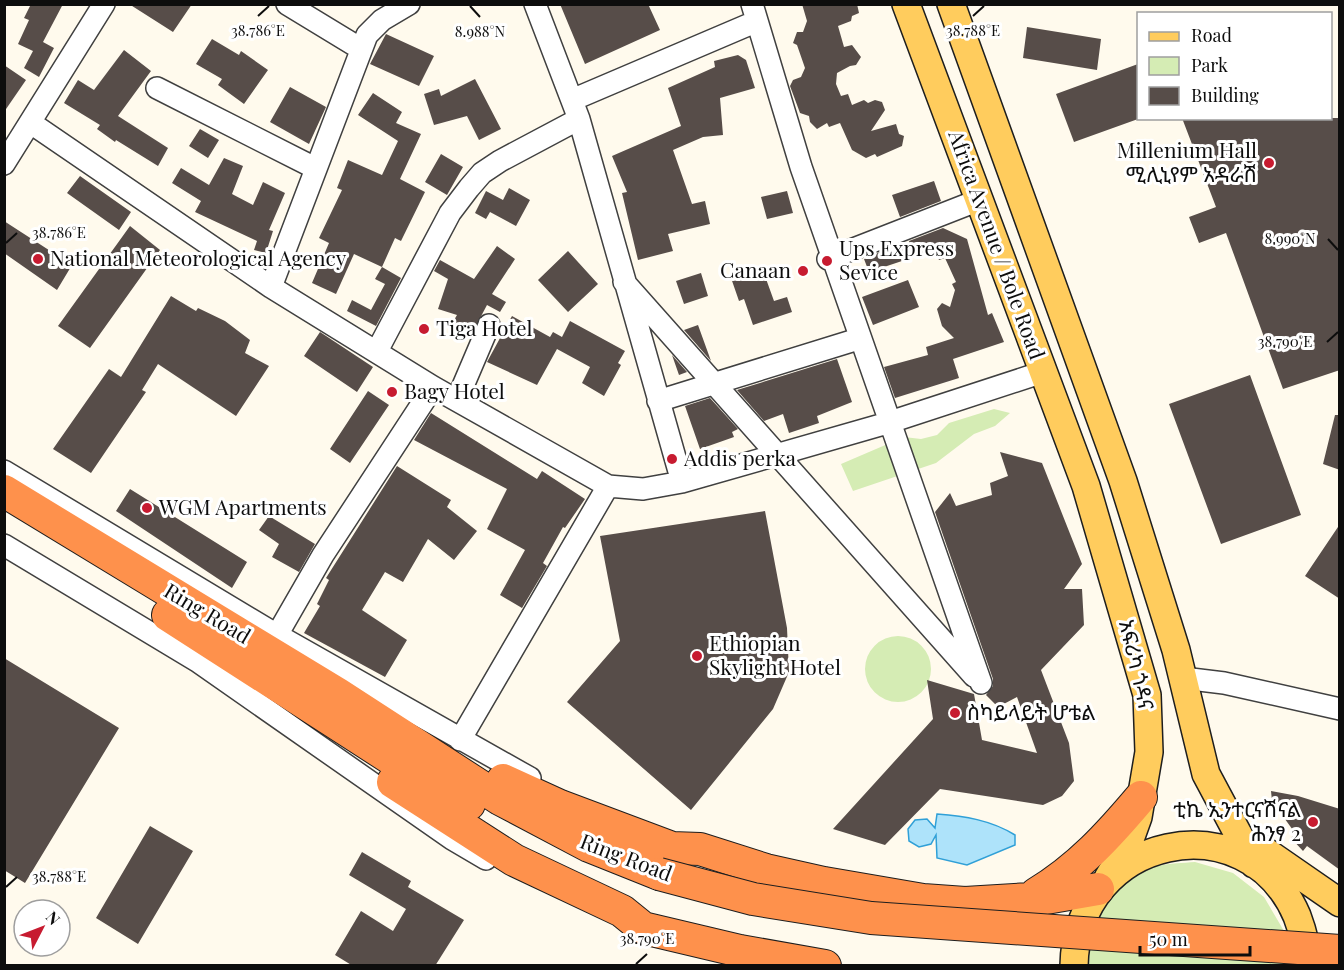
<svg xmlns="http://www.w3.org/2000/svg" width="1344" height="970" font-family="'Playfair Display','Noto Sans Ethiopic',serif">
	<rect width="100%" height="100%" fill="#fffaed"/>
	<path fill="#d5ecb4" d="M 994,409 L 1010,413 L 995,426 L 974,434 L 936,463 L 853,491 L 841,464 L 904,437 L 921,439 L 937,435 L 949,423 Z
		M865 669a33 33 0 1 1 66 0a33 33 0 1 1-66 0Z
		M 1195,862 L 1233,873 L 1264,897 L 1284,931 L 1288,965 L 1088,965 C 1084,924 1118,876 1158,866 C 1170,863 1183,863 1195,862 Z"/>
	<path fill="#aee3fa" stroke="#30a0d7" stroke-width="1.5" d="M 937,814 C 964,816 991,820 1015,835 L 1015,845 L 967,865 L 937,858 L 936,835 L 931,844 L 919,847 L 909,841 L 908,829 L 915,820 L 927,819 L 935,828 Z"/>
	<path fill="#574d49" d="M 31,4 L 63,4 L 43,42 L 54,48 L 39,77 L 24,68 L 33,51 L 18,44 L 29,20 L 24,18 Z
		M 129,4 L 192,4 L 173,32 Z
		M 560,4 L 648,4 L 660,30 L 585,64 Z
		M 802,4 L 857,4 L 859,13 L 852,16 L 851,21 L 838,26 L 844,47 L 852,45 L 861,57 L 856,65 L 850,66 L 837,73 L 836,84 L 841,96 L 848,94 L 852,105 L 864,100 L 868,103 L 875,100 L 882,102 L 885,110 L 871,131 L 896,124 L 899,134 L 904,136 L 902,146 L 877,157 L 875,154 L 866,158 L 852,150 L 840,123 L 829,127 L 827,123 L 817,129 L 810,122 L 809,116 L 800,113 L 790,86 L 793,80 L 801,77 L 805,68 L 797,45 L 793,43 L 797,32 L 803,32 L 807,21 Z
		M 1027,27 L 1101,39 L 1097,70 L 1023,58 Z
		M 386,34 L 434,56 L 419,86 L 370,64 Z
		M 212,39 L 239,55 L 241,51 L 268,70 L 244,104 L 218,85 L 222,79 L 196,64 Z
		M 124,50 L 151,71 L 118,116 L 168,148 L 158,166 L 116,140 L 115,142 L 97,129 L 100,125 L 64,103 L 78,80 L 94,90 Z
		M 738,55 L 746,60 L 755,88 L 720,98 L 723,135 L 703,137 L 673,150 L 692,204 L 705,201 L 710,224 L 668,234 L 673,251 L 638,260 L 622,193 L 627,192 L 612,156 L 681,126 L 668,88 L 715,67 L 714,61 Z
		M 1138,64 L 1138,119 L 1074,142 L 1056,94 Z
		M 4,65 L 26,80 L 4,112 Z
		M 475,79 L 501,129 L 479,140 L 467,116 L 434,125 L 424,94 L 439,89 L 441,96 Z
		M 290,87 L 326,107 L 309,144 L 270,122 Z
		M 373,93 L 402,112 L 396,123 L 421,134 L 400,179 L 425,192 L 401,241 L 395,238 L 382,267 L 354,254 L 336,294 L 312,283 L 329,243 L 319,238 L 342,190 L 337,188 L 348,160 L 382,175 L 398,141 L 358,115 Z
		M 1182,118 L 1340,118 L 1340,370 L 1283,389 L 1226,233 L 1199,243 L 1189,217 L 1216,207 Z
		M 200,129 L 219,140 L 208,158 L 189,146 Z
		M 441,154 L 463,167 L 447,195 L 425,182 Z
		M 224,158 L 243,166 L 232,194 L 253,205 L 263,182 L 285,193 L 269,230 L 273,231 L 266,253 L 254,250 L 257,241 L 195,212 L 201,201 L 172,183 L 181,168 L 209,185 Z
		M 80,176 L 131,212 L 119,230 L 67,193 Z
		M 934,181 L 941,201 L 900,217 L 892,195 Z
		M 509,188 L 530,200 L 516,226 L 490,212 L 486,219 L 475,213 L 486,191 L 503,200 Z
		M 787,191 L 793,213 L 767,219 L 761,197 Z
		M 4,221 L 72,265 L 57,290 L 4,253 Z
		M 130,226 L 160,250 L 90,348 L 58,326 Z
		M 943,228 L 967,239 L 988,315 L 992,313 L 1004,342 L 953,359 L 959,378 L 895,398 L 884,367 L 928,355 L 926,347 L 954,338 L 942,326 L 937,309 L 942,303 L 950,307 L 955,290 L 952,284 L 956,282 L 945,258 L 939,260 L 935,250 L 869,272 L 864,259 L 887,249 L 889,253 L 910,245 L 909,241 Z
		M 497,246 L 515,259 L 492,294 L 506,302 L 500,312 L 487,305 L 470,337 L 450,327 L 457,315 L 438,309 L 448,279 L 434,271 L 440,260 L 474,279 Z
		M 568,251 L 598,284 L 568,312 L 538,280 Z
		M 761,265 L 774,301 L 787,297 L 792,312 L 753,325 L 744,299 L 739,301 L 730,275 Z
		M 382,267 L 401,278 L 376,326 L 347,311 L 352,300 L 371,310 L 385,284 L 375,279 Z
		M 701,273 L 708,296 L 684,304 L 676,281 Z
		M 908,280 L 919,307 L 873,325 L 862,297 Z
		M 171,296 L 196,311 L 198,308 L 225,321 L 250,340 L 245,353 L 269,366 L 236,416 L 158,364 L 142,390 L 146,392 L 91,473 L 53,449 L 109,369 L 121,377 Z
		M 512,316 L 550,337 L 553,332 L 562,337 L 570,321 L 625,351 L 618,363 L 621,365 L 604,396 L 582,383 L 590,367 L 557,349 L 537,385 L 487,362 Z
		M 698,325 L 711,361 L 684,330 Z
		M 320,332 L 373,367 L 357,392 L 304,356 Z
		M 672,355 L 687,372 L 679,375 Z
		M 837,359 L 852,402 L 817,416 L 819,423 L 789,433 L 783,414 L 764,421 L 737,390 Z
		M 1250,375 L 1301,515 L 1221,544 L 1169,404 Z
		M 368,391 L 389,405 L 350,463 L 330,449 Z
		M 710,398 L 738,429 L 732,432 L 734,437 L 700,449 L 685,406 Z
		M 431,413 L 537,479 L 542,471 L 585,499 L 565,528 L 563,527 L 543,563 L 547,566 L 522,608 L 500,595 L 525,550 L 487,529 L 507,489 L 414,440 Z
		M 1335,415 L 1340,415 L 1340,470 L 1323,464 Z
		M 1000,452 L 1042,463 L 1082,564 L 1064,589 L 1082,589 L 1084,625 L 1041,670 L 1069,743 L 1074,781 L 1062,796 L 1043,805 L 940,789 L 885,845 L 833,829 L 933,719 L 927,680 L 974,694 L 982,740 L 1037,753 L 1017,697 L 998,707 L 986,695 L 993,686 L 993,679 L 935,512 L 950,493 L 956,506 L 992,495 L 990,483 L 1008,476 Z
		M 397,466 L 451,500 L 447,507 L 477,531 L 454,560 L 428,539 L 403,582 L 385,572 L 362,610 L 407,640 L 385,677 L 304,633 L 320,606 L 317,604 L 329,580 L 326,578 Z
		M 130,489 L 247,562 L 232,588 L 116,511 Z
		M 765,511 L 787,628 L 789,672 L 773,709 L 691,810 L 567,702 L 620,641 L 600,536 Z
		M 269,516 L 315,544 L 299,572 L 272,557 L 279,544 L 259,530 Z
		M 1340,524 L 1340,599 L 1305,576 Z
		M 4,658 L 119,728 L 25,883 L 4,870 Z
		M 1271,791 L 1298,796 L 1340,809 L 1340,870 L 1307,846 L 1303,851 L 1291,838 L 1295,833 L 1272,801 Z
		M 150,826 L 193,851 L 138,944 L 96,918 Z
		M 362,852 L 411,881 L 408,887 L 464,920 L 435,966 L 353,966 L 335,955 L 361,911 L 393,931 L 406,909 L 349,875 Z"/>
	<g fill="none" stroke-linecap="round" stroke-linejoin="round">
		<g stroke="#404040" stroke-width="24">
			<path id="minor" d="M 287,4 L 361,49
				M 535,4 L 579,119 L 682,482
				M 752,4 L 801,167 L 981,683
				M 157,88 L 315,168
				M 572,100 L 755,22
				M 31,123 L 271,287 L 433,387 L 608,486 L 643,489 L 682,482 L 884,424 L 1043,372
				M 4,164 L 104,4
				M 828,259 L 979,200
				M 624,282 L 974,676
				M 271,287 L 367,35 L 382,20 L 409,4
				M 377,351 L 450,213 L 469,188 L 482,173 L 500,161 L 579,119
				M 457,400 L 489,325
				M 658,401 L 855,340
				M 4,471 L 277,635 L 530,778
				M 4,545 L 197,661 L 452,839 L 486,859
				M 277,635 L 323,555 L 433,387
				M 1183,678 L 1224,683 L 1340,709
				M 460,740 L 608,486"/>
		</g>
		<g stroke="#1e1e1e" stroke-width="30">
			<path id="major" d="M 906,4 L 1086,486 L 1147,695 L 1149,752 L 1138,817 L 1128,845 L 1108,878
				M 951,4 L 1123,481 L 1176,650 L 1206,774 L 1254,864
				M 1262,849 L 1340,903
				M 1074,966 C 1076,835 1247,799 1297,916 C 1303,932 1308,949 1307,966"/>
		</g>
		<g stroke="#1e1e1e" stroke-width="34">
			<path id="highway" d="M 4,491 L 338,694 L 500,799 L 589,846 L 659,874
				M 168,615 L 398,763 L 469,804
				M 503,780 L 560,806 L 672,848 L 700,849 L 766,870 L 824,883 L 923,900 L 965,903 L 1046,898 L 1098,889
				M 393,782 L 514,860 L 622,911 L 643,928 L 740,951 L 825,966
				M 1036,894 C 1079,868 1109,835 1141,797"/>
		</g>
		<use href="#minor" stroke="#fff" stroke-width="21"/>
		<use href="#major" stroke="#ffcc5d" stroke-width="27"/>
		<use href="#highway" stroke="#fe914c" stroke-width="32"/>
		<g stroke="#1e1e1e" stroke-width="34" stroke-linecap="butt">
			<path id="highway-bridge" d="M 659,874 L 753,899 L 871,918 L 1340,951"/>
		</g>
		<use href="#highway-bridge" stroke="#fe914c" stroke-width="32"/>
	</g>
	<path fill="none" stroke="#0d0d0d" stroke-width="2" d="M 470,6 L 480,17M 258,16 L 269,6M 973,16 L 984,6M 1328,239 L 1338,250M 6,243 L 17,233M 1327,342 L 1338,332M 6,887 L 17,877M 636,964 L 647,954"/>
	<g fill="#c71b30" stroke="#fff" stroke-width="2">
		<circle cx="1269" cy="163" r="6"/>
		<circle cx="38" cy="259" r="6"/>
		<circle cx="827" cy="261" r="6"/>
		<circle cx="803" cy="271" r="6"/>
		<circle cx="424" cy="329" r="6"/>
		<circle cx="392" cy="392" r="6"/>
		<circle cx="672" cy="459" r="6"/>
		<circle cx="147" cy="508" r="6"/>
		<circle cx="697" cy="656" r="6"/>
		<circle cx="955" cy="713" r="6"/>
		<circle cx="1313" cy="822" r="6"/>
	</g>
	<g text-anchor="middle" stroke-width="6" stroke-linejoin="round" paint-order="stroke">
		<g font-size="21" fill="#0d0d0d" stroke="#fff" text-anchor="start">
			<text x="1257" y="158" text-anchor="end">Millenium Hall<tspan x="1257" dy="24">ሚሊኒየም አዳራሽ</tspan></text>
			<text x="839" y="256">Ups Express<tspan x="839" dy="24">Sevice</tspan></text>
			<text x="50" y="266">National Meteorological Agency</text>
			<text x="791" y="278" text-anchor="end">Canaan</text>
			<text x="436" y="336">Tiga Hotel</text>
			<text x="404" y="399">Bagy Hotel</text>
			<text x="684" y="466">Addis perka</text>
			<text x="159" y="515">WGM Apartments</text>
			<text x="709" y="651">Ethiopian<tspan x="709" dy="24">Skylight Hotel</tspan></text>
			<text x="967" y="720">ስካይላይት ሆቴል</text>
			<text x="1301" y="817" text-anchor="end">ቲኬ ኢንተርናሽናል<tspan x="1301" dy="24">ሕንፃ 2</tspan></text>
		</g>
		<g font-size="21" fill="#0d0d0d" stroke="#fff">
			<text transform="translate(996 245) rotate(70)" y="7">Africa Avenue / Bole Road</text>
			<text transform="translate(207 614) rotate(31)" y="7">Ring Road</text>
			<text transform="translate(1136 665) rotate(77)" y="7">አፍሪካ ጎዳና</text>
			<text transform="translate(626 858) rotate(21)" y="7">Ring Road</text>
		</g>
	</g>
	<g font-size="15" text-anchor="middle" fill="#0d0d0d" stroke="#fff" stroke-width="6" stroke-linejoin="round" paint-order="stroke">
		<text x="258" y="36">38.786°E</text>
		<text x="973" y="36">38.788°E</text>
		<text x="480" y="37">8.988°N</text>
		<text x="59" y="238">38.786°E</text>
		<text x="1290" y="244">8.990°N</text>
		<text x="1285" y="347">38.790°E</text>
		<text x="59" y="882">38.788°E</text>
		<text x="647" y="944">38.790°E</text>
	</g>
	<rect width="1344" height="970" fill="none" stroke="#0d0d0d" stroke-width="12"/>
	<rect x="1137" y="12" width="195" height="108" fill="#ffffff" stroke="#9e9e9e" stroke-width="1.5"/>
	<rect x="1149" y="32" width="30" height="9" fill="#ffcc5d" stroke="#9e9e9e" stroke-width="1.5"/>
	<text x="1191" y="42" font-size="18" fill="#0d0d0d">Road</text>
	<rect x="1149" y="57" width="30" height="18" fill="#d5ecb4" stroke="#9e9e9e" stroke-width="1.5"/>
	<text x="1191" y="72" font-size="18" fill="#0d0d0d">Park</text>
	<rect x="1149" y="87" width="30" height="18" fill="#574d49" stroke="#9e9e9e" stroke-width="1.5"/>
	<text x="1191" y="102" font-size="18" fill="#0d0d0d">Building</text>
	<g transform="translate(42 928) rotate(48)"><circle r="28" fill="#ffffff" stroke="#9e9e9e" stroke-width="1.5"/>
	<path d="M0-4.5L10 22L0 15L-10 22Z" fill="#c71b30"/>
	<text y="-9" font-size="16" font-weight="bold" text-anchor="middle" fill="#0d0d0d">N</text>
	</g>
	<path d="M1140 946v9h110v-9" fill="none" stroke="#0d0d0d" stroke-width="3"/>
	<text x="1149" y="946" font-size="18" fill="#0d0d0d" stroke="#ffffff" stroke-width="4.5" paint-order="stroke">50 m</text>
</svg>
